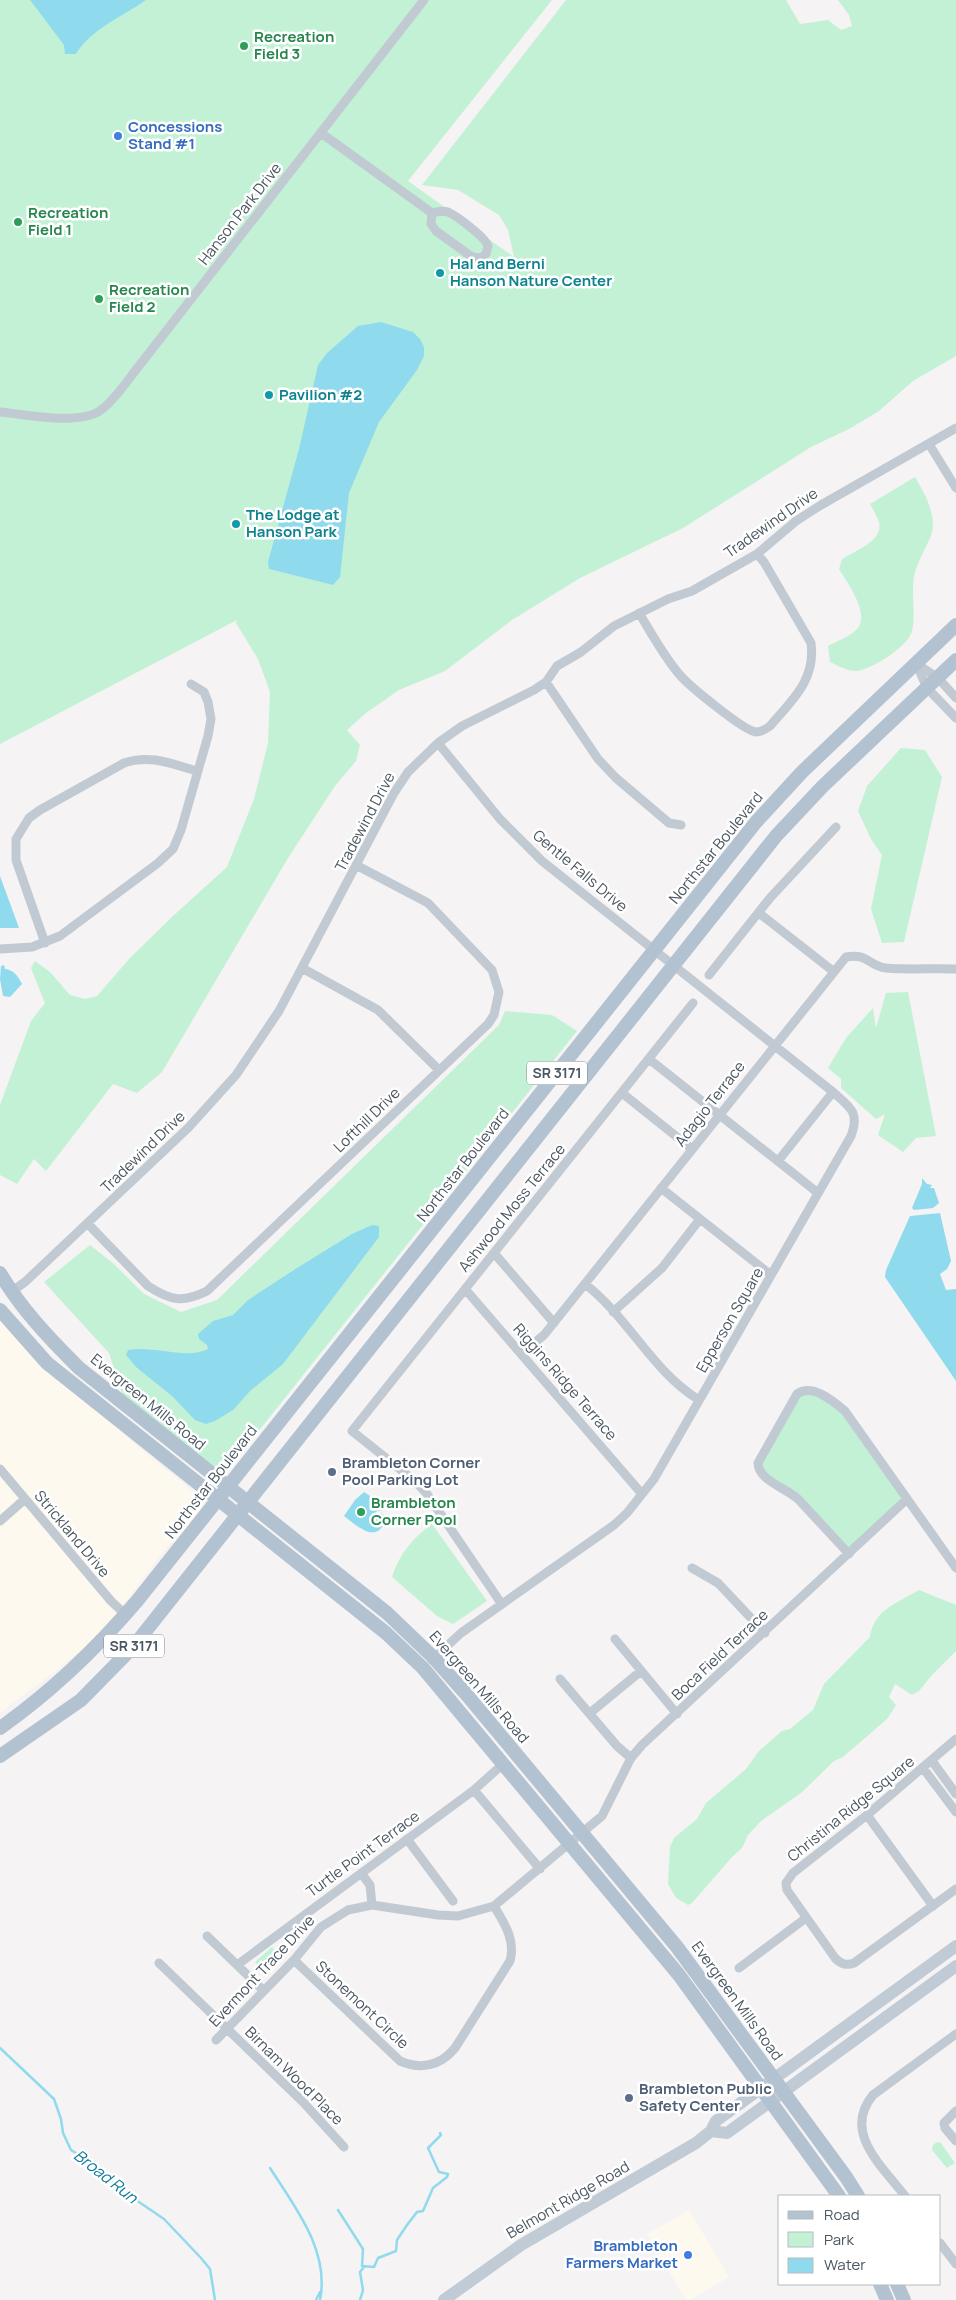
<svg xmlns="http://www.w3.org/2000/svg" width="956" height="2300" font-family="Manrope,sans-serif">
	<rect width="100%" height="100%" fill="#f5f3f3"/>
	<path fill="#fdf9ef" d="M 0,1317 L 138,1447 L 199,1496 L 201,1505 L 200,1515 L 193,1523 L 165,1549 L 109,1624 L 85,1648 L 0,1713 Z
		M 689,2210 L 729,2277 L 690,2300 L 686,2300 L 647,2234 Z"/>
	<path fill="#c3f1d5" d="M 0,0 L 552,0 L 408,181 L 514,257 L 508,230 L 499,215 L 458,190 L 422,185 L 566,0 L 786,0 L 800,24 L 828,20 L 841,30 L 852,26 L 849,15 L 838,0 L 956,0 L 956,356 L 913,381 L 879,411 L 851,428 L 811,447 L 683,528 L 580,578 L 512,620 L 445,671 L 399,690 L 366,713 L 347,730 L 360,745 L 356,761 L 335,786 L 288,858 L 162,1072 L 137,1093 L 113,1084 L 46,1171 L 34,1159 L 17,1184 L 0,1175 L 0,1105 L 31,1021 L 45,1003 L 31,968 L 35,961 L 50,972 L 70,995 L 85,999 L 97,996 L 130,958 L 173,916 L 227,867 L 254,799 L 268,743 L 270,692 L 258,659 L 236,623 L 237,620 L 0,744 Z
		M 915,477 C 925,494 939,518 930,538 C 924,552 917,562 914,577 C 911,594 916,615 912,631 C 909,646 870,671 855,671 C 847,671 837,665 830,662 L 828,646 C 837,641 849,637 856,630 C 872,616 847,582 839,569 L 842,559 C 854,551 884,541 879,522 C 877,516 873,510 870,504 Z
		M 901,748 L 925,750 L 942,777 L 904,942 L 882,943 L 871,909 L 882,855 L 871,839 L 858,811 L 867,786 Z
		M 908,992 L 936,1136 L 916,1138 L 903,1152 L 878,1135 L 885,1114 L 876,1119 L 841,1088 L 841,1079 L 828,1068 L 846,1038 L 873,1008 L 876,1028 L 886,993 Z
		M 505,1011 L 552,1015 L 577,1031 L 234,1462 L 211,1467 L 123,1396 L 109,1353 L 44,1282 L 90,1245 L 114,1264 L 144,1294 L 181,1312 L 217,1300 L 499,1025 Z
		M 802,1391 L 836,1404 L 907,1499 L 849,1554 L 798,1499 L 758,1470 Z
		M 432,1524 L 487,1601 L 453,1624 L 437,1616 L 392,1577 C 399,1554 413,1538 432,1524 Z
		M 919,1590 L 956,1605 L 956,1651 L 932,1675 L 919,1691 L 912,1695 L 895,1684 L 889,1697 L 896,1705 L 887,1719 L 843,1757 L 834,1761 L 801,1793 L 761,1821 L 748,1835 L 742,1848 L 732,1857 L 692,1903 L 688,1905 L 676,1898 L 668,1884 L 670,1847 L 674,1838 L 697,1819 L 706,1803 L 746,1769 L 759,1751 L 782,1731 L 790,1729 L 813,1710 L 824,1684 L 870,1637 C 874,1609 898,1603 919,1590 Z
		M 272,1947 L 281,1956 L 264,1972 L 255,1962 Z
		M 937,2142 L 941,2143 L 955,2163 L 947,2168 L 932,2150 L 933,2145 Z"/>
	<path fill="#90daee" d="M 30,0 L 146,0 C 122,17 92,28 76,54 L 65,54 L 64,45 Z
		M 381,322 L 413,332 L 420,339 L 424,347 L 424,356 L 417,370 L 379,422 L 349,493 L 340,577 L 333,585 L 269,569 L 268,562 L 299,449 L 318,365 L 327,353 L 358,326 Z
		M 0,876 L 19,928 L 0,928 Z
		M 4,965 L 5,969 C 14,970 18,976 22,984 L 10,997 L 3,996 L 0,979 L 1,966 Z
		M 922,1178 L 927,1184 L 932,1185 L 930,1188 L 934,1188 L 939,1203 L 933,1208 L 914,1210 L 912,1208 L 922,1184 Z
		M 940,1213 L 951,1261 L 947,1269 L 940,1274 L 946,1290 L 956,1289 L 956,1381 L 885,1277 L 886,1270 L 910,1216 Z
		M 372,1225 L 379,1226 L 379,1237 L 283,1364 L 250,1391 L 233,1410 L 215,1421 L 206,1424 L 195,1420 L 172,1396 L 136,1367 L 126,1355 L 128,1350 C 153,1345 186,1360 208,1349 L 207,1345 L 199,1339 L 198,1334 L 213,1321 L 233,1315 L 248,1300 L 297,1268 L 352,1234 Z
		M 364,1492 L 385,1506 L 384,1510 L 377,1511 L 370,1520 L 374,1521 L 381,1513 L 386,1517 C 379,1546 358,1527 344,1516 L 355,1500 Z"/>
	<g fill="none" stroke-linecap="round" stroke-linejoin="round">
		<path stroke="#90daee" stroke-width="2.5" d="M 0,2048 L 54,2099 L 61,2119 L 63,2133 L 71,2150 L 101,2169 L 114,2185 L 164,2219 L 201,2258 L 210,2269 L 215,2300
			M 270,2168 C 295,2207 330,2251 320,2300
			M 338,2210 L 363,2249 L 362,2266 L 374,2267 L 378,2258 L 396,2251 L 397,2240 L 407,2225 L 417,2212 L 423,2211 L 433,2188 L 447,2177 L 448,2174 L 439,2172 L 428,2148 L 441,2135 L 440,2133
			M 316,2300 L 320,2292
			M 360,2300 L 363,2290 L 360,2272 L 364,2267"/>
		<path stroke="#c1cad2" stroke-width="9" d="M 321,133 L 432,213 L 431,224 L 436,231 L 472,257 L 481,258 L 486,254 L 488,246 C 485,237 457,216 448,212 C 442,210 437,212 432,213
			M 0,412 C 25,414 80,426 101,410 C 113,401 123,387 132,375 L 424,0
			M 929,444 L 956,488
			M 639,613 C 652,634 663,655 679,674 C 688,685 744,731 756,732 C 761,732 766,729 770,726 C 792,700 816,680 811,643 L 764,562 L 757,554
			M 916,663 L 927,688 L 956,718
			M 917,664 L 938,678 L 956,698
			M 546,682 L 598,759 L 616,778 L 669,823 L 681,825
			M 759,913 L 833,971
			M 45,943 L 16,860 L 16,839 L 29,818 L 40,810 L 124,763 C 150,754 172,764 197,771
			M 0,949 L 32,947 L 60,936 L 158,863 L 173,849 L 181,830 L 208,736 L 211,719 L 208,702 L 204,692 L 191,684
			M 302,968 L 378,1010 L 439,1070
			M 709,975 L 770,898 L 836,827
			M 649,1059 L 818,1193
			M 622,1093 L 692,1149
			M 778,1161 L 833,1092
			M 661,1188 L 771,1275
			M 88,1224 L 148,1286 C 171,1301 183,1303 207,1291 L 488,1024 L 494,1015 L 499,992 L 492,970 L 428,903 L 356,865
			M 494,1253 L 554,1323
			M 585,1284 C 629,1318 652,1371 699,1400
			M 465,1289 L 642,1494
			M 11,1292 L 25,1282 L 188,1128 L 236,1075 L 279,1011 L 394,793 L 408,772 L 438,743 L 462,726 L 534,690 L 546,682 L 557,666 L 581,652 L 614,626 L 668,599 L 692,591 L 757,554 L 796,521 L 821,505 L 956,428
			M 613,1312 L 662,1268 L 700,1219
			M 522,1353 L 544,1335 L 846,957 C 869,953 868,966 886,968 C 909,970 933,968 956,969
			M 0,1469 L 111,1601 L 126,1615
			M 0,1521 L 25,1499
			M 849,1554 L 798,1499 C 786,1488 758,1480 758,1463 L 797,1394 C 812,1383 833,1401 845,1411 L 956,1568
			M 692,1568 L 718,1583 L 765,1633
			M 501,1603 L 427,1494 L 416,1482 L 352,1431 L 693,1003
			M 615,1639 L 677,1714
			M 432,1660 L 461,1633 L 614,1525 L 627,1513 L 654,1479 L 851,1136 C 860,1112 850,1107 833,1092 L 542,861 L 500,819 L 438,743
			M 560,1679 L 617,1746 L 631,1758
			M 590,1713 L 641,1671
			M 956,1739 L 867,1815 L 793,1873 L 786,1883 L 787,1890 L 835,1958 C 841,1964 846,1966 854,1963 L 956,1889
			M 932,1761 L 956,1794
			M 923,1768 L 956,1812
			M 474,1790 L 540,1869
			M 867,1815 L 933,1906
			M 407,1839 L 453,1901
			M 361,1873 L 370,1885 L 372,1905
			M 207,1936 L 264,1991
			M 294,1960 L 400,2061 C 421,2070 440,2066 455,2048 L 510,1961 C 516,1940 504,1923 494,1906
			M 159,1963 L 303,2102 L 344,2147
			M 237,1965 L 474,1790 L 503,1764
			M 739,1968 L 806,1918
			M 216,2040 L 294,1960 L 321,1927 L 348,1910 L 372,1905 L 438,1915 L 458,1916 L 494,1906 L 602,1816 L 631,1758 L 642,1745 L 907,1499
			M 956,2111 L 944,2123 L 945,2128 L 956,2141
			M 905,2196 C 882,2166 842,2132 873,2095 L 956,2034
			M 940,2243 L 956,2264"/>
		<path stroke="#c1cbd6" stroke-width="12" d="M 711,2131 L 727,2133 L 956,1966
			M 444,2300 L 521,2245 L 696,2143 L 711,2131 L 716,2121 L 956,1946"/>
		<path stroke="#b3c2d1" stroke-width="14" d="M 0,1273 C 21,1309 50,1339 79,1368 L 387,1613 L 434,1658 L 467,1695 L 677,1947 L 846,2177 L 858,2196
			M 0,1310 L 47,1363 L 386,1633 L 423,1668 L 679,1975 L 839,2196
			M 0,1728 C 51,1692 96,1649 137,1601 L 756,822 L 802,772 L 956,625
			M 0,1756 L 81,1700 L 133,1647 L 776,836 L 822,787 L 956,660
			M 880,2284 L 887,2300
			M 897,2284 L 904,2300"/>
	</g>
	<g fill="#2e9e5b" stroke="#fff" stroke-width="2">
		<circle cx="244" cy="46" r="5"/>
		<circle cx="18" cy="222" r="5"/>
		<circle cx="99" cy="299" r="5"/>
		<circle cx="361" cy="1512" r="5"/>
	</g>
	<g fill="#3f7fe0" stroke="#fff" stroke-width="2">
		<circle cx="118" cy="136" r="5"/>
		<circle cx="688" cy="2255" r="5"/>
	</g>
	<g fill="#0f9aa8" stroke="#fff" stroke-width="2">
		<circle cx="440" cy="273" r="5"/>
		<circle cx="269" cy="395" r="5"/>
		<circle cx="236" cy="524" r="5"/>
	</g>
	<g fill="#5c6f8a" stroke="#fff" stroke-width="2">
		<circle cx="332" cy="1472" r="5"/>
		<circle cx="629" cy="2098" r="5"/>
	</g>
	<g text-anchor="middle" stroke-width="5" stroke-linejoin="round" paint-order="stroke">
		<g fill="#fff" stroke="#808990" stroke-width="1">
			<rect x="527" y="1061.5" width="60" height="23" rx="4"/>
			<rect x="104" y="1634.5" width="60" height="23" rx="4"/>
		</g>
		<g font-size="14" font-weight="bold" fill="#4a5661">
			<text x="557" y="1078">SR 3171</text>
			<text x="134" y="1651">SR 3171</text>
		</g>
		<g font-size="15" font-weight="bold" fill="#27864d" stroke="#fff" text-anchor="start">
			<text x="254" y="42">Recreation<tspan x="254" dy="17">Field 3</tspan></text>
			<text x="28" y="218">Recreation<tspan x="28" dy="17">Field 1</tspan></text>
			<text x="109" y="295">Recreation<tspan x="109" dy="17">Field 2</tspan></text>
			<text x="371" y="1508">Brambleton<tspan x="371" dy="17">Corner Pool</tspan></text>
		</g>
		<g font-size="15" font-weight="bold" fill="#366cbe" stroke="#fff" text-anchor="start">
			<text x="128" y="132">Concessions<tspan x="128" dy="17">Stand #1</tspan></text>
			<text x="678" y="2251" text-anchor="end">Brambleton<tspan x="678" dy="17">Farmers Market</tspan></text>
		</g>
		<g font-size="15" fill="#4a5661" stroke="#fff">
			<text transform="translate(240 214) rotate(-52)" y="5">Hanson Park Drive</text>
			<text transform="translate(771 523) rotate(-35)" y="5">Tradewind Drive</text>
			<text transform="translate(365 822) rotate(-62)" y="5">Tradewind Drive</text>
			<text transform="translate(716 848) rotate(-51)" y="5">Northstar Boulevard</text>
			<text transform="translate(580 871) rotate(40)" y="5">Gentle Falls Drive</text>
			<text transform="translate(710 1104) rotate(-52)" y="5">Adagio Terrace</text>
			<text transform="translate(367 1120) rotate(-44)" y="5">Lofthill Drive</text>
			<text transform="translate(143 1152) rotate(-44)" y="5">Tradewind Drive</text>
			<text transform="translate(463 1165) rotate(-52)" y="5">Northstar Boulevard</text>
			<text transform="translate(512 1208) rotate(-51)" y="5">Ashwood Moss Terrace</text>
			<text transform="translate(730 1320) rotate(-60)" y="5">Epperson Square</text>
			<text transform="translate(565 1382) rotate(49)" y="5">Riggins Ridge Terrace</text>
			<text transform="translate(148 1402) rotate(39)" y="5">Evergreen Mills Road</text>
			<text transform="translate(211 1482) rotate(-52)" y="5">Northstar Boulevard</text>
			<text transform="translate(72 1534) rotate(50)" y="5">Strickland Drive</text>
			<text transform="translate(720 1655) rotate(-43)" y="5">Boca Field Terrace</text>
			<text transform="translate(479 1687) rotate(49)" y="5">Evergreen Mills Road</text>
			<text transform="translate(851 1809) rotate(-39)" y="5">Christina Ridge Square</text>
			<text transform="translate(363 1854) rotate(-36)" y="5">Turtle Point Terrace</text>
			<text transform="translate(262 1971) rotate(-47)" y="5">Evermont Trace Drive</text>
			<text transform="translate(737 2001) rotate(54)" y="5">Evergreen Mills Road</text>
			<text transform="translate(362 2005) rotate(43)" y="5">Stonemont Circle</text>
			<text transform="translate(294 2076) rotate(45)" y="5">Birnam Wood Place</text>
			<text transform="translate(568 2200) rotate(-30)" y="5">Belmont Ridge Road</text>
		</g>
		<g font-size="15" font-weight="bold" fill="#0d838f" stroke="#fff" text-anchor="start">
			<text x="450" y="269">Hal and Berni<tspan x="450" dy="17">Hanson Nature Center</tspan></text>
			<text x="279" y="400">Pavilion #2</text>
			<text x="246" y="520">The Lodge at<tspan x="246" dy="17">Hanson Park</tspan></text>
		</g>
		<g font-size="15" font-weight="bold" fill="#4e5e75" stroke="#fff" text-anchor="start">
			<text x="342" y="1468">Brambleton Corner<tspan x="342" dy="17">Pool Parking Lot</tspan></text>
			<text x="639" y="2094">Brambleton Public<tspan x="639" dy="17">Safety Center</tspan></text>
		</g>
		<g font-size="16" font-style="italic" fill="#0c7c9b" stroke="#fff">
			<text transform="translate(106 2176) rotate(38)" y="6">Broad Run</text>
		</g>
	</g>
	<rect x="778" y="2195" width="162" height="90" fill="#ffffff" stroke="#b7bbc0"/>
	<rect x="788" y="2211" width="25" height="8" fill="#b3c2d1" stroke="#b7bbc0"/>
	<text x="824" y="2220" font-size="15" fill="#4a5661">Road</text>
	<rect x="788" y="2232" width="25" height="15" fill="#c3f1d5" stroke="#b7bbc0"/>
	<text x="824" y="2245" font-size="15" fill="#4a5661">Park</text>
	<rect x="788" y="2258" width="25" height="15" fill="#90daee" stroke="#b7bbc0"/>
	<text x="824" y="2270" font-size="15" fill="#4a5661">Water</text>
</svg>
